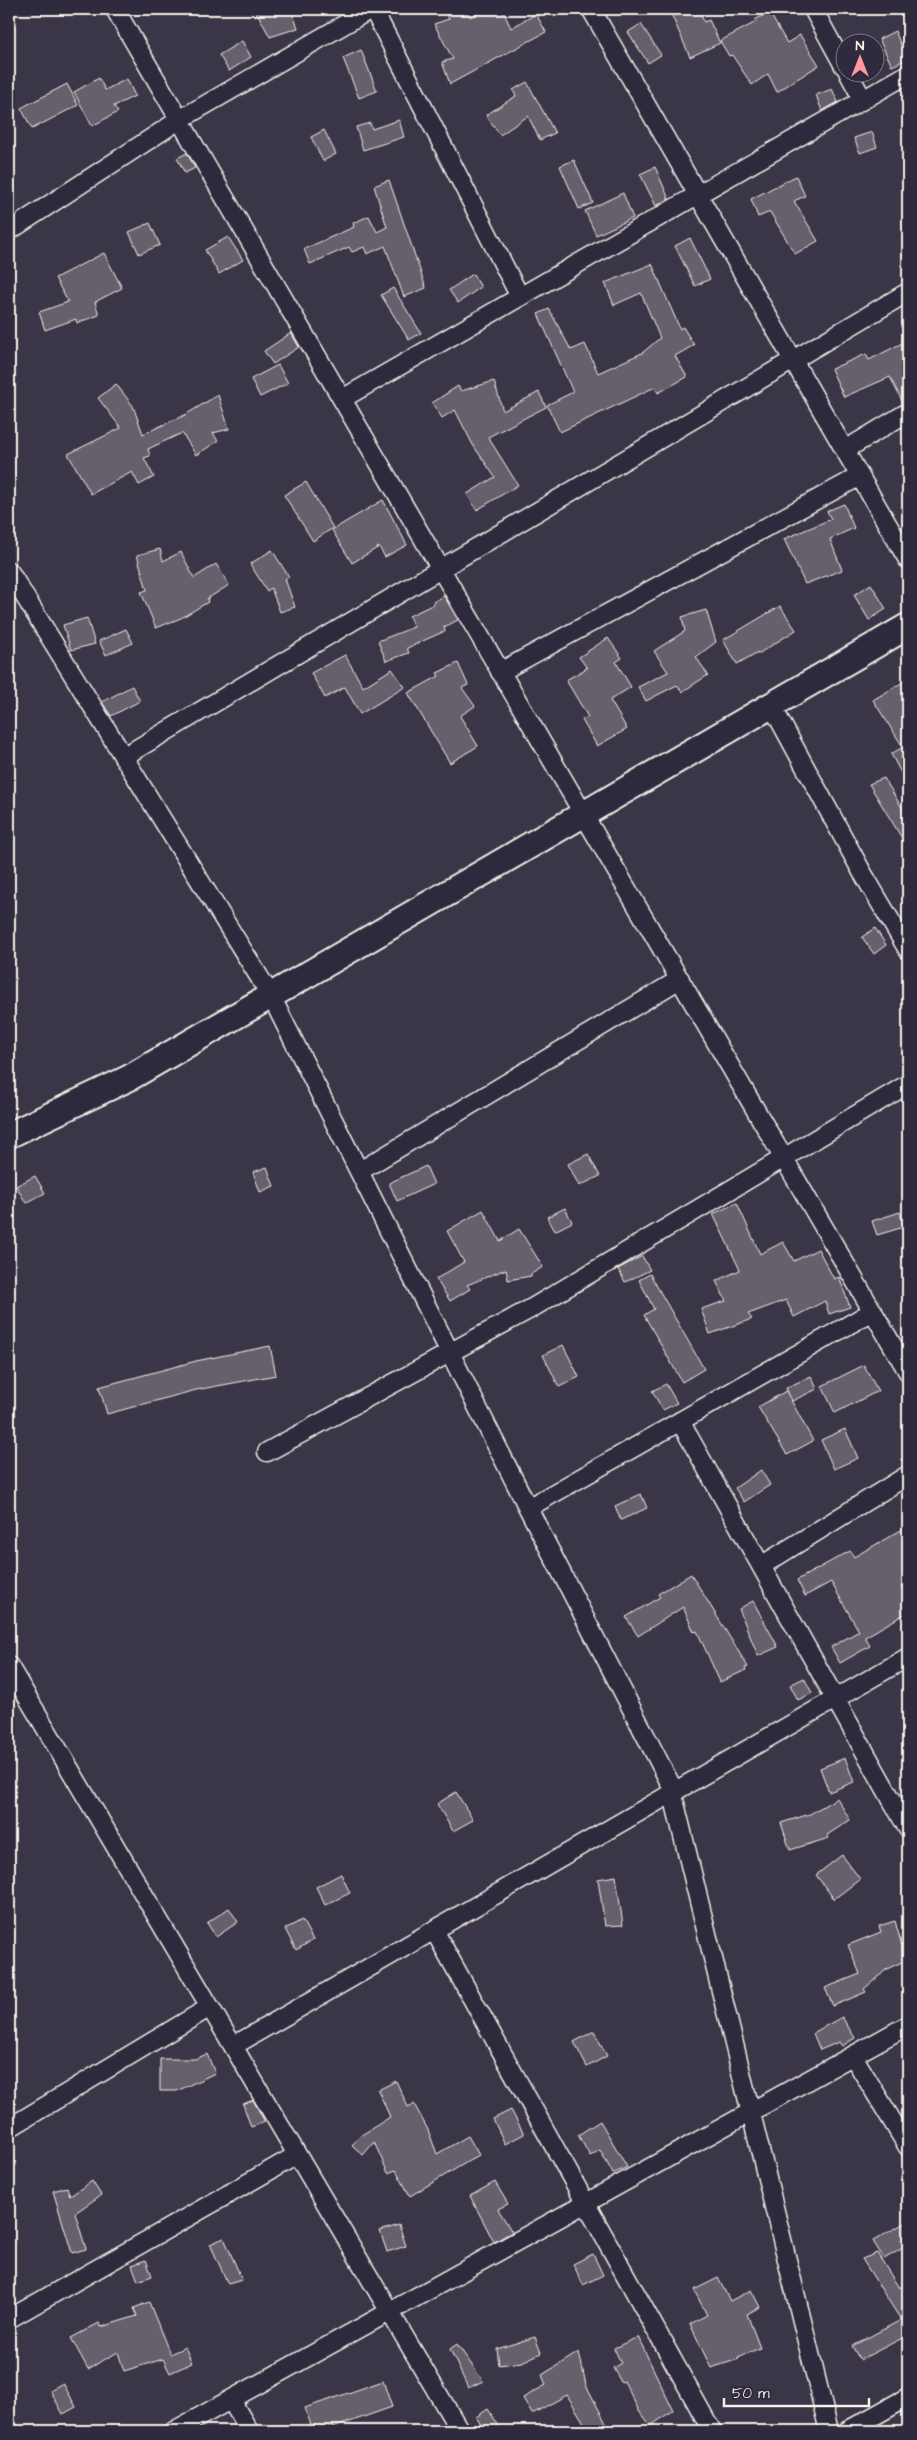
<svg xmlns="http://www.w3.org/2000/svg" width="917" height="2440" font-family="'Architects Daughter',sans-serif">
	<rect width="100%" height="100%" fill="#3b3647"/>
	<filter id="ink" filterUnits="userSpaceOnUse"><feTurbulence type="fractalNoise" baseFrequency=".02" numOctaves="2"/><feDisplacementMap in="SourceGraphic" scale="10" xChannelSelector="R" yChannelSelector="G"/><feConvolveMatrix kernelMatrix="1 2 1 2 8 2 1 2 1" color-interpolation-filters="sRGB"/></filter>
	<g filter="url(#ink)">
		<path fill="#65616c" stroke="#f4f1e8" d="M 255,9 L 291,9 L 298,28 L 270,37 Z
			M 444,9 L 465,9 L 470,17 L 489,9 L 502,9 L 511,28 L 536,14 L 546,32 L 450,84 L 442,62 L 453,59 L 434,24 L 449,19 Z
			M 669,9 L 699,9 L 704,22 L 709,20 L 720,43 L 690,57 Z
			M 769,12 L 787,43 L 800,35 L 819,65 L 777,92 L 768,74 L 752,85 L 732,55 L 729,56 L 720,41 L 756,22 L 755,20 Z
			M 641,24 L 661,55 L 648,63 L 628,32 Z
			M 895,31 L 907,59 L 892,66 L 879,39 Z
			M 242,41 L 251,57 L 229,71 L 219,55 Z
			M 361,50 L 377,91 L 359,98 L 343,58 Z
			M 99,78 L 105,90 L 127,79 L 135,96 L 114,106 L 118,112 L 92,126 L 74,92 Z
			M 527,82 L 555,133 L 540,140 L 528,116 L 500,135 L 486,115 L 516,96 L 513,90 Z
			M 67,84 L 78,105 L 32,129 L 21,108 Z
			M 832,89 L 838,102 L 822,111 L 816,95 Z
			M 399,120 L 404,137 L 363,150 L 356,127 L 370,123 L 372,129 Z
			M 324,130 L 336,154 L 323,161 L 311,137 Z
			M 872,132 L 877,147 L 860,153 L 854,138 Z
			M 187,153 L 195,168 L 185,173 L 177,158 Z
			M 574,160 L 593,203 L 579,209 L 560,166 Z
			M 655,167 L 669,199 L 656,206 L 640,174 Z
			M 796,176 L 805,196 L 794,201 L 818,241 L 795,254 L 770,212 L 758,217 L 751,199 Z
			M 389,180 L 426,288 L 404,297 L 385,246 L 367,254 L 364,247 L 352,252 L 349,247 L 310,264 L 304,249 L 354,227 L 353,223 L 369,216 L 377,232 L 387,227 L 374,186 Z
			M 623,193 L 633,218 L 596,235 L 585,211 Z
			M 150,223 L 160,245 L 139,254 L 129,232 Z
			M 228,237 L 243,260 L 219,274 L 205,250 Z
			M 690,238 L 710,279 L 695,286 L 675,246 Z
			M 104,253 L 122,288 L 95,302 L 99,315 L 77,323 L 76,319 L 45,330 L 39,312 L 68,302 L 55,278 Z
			M 652,264 L 680,329 L 683,327 L 694,345 L 675,356 L 687,377 L 658,393 L 655,387 L 560,432 L 547,405 L 573,392 L 538,314 L 549,309 L 571,350 L 585,344 L 598,373 L 642,353 L 660,338 L 641,293 L 614,305 L 605,283 Z
			M 473,274 L 481,287 L 458,303 L 449,290 Z
			M 393,288 L 421,333 L 409,340 L 381,295 Z
			M 291,333 L 299,347 L 273,364 L 264,351 Z
			M 908,340 L 908,401 L 903,403 L 890,377 L 844,397 L 831,369 L 866,354 L 869,360 Z
			M 278,365 L 288,383 L 260,397 L 251,379 Z
			M 494,381 L 503,411 L 539,392 L 546,407 L 488,437 L 518,485 L 477,510 L 467,494 L 495,477 L 473,445 L 455,410 L 442,418 L 432,403 L 458,386 L 461,391 Z
			M 116,384 L 133,406 L 143,434 L 185,415 L 218,395 L 229,429 L 213,433 L 218,441 L 196,455 L 182,433 L 148,449 L 150,456 L 144,458 L 154,477 L 139,485 L 132,472 L 91,494 L 68,454 L 121,428 L 98,398 Z
			M 306,482 L 333,528 L 313,541 L 284,495 Z
			M 383,500 L 407,545 L 385,557 L 379,547 L 352,563 L 332,530 Z
			M 844,504 L 854,528 L 830,539 L 842,570 L 805,584 L 784,539 L 831,519 L 827,511 Z
			M 160,549 L 163,561 L 181,552 L 194,578 L 216,564 L 229,585 L 207,599 L 208,602 L 181,618 L 156,628 L 141,592 L 147,590 L 137,555 Z
			M 272,550 L 289,577 L 285,579 L 295,607 L 280,612 L 271,588 L 267,591 L 250,564 Z
			M 871,584 L 886,609 L 869,620 L 854,595 Z
			M 444,596 L 458,620 L 444,627 L 445,631 L 407,648 L 409,653 L 386,661 L 378,641 L 414,627 L 409,616 L 434,604 L 433,602 Z
			M 780,606 L 796,630 L 758,654 L 758,652 L 737,664 L 723,640 Z
			M 706,610 L 716,642 L 696,657 L 708,675 L 682,692 L 677,685 L 646,701 L 638,687 L 668,672 L 654,651 L 685,631 L 682,617 Z
			M 87,618 L 95,644 L 71,650 L 63,625 Z
			M 126,629 L 133,643 L 106,655 L 99,641 Z
			M 608,638 L 622,658 L 616,662 L 631,687 L 610,700 L 627,729 L 597,746 L 582,720 L 588,717 L 566,680 L 587,668 L 579,657 Z
			M 345,655 L 363,687 L 392,669 L 405,687 L 360,714 L 345,687 L 325,698 L 311,673 Z
			M 458,663 L 468,685 L 462,688 L 475,706 L 460,716 L 478,746 L 450,763 L 408,693 L 439,676 L 437,673 Z
			M 908,679 L 908,786 L 891,754 L 903,747 L 873,700 Z
			M 132,686 L 140,701 L 111,716 L 102,702 Z
			M 884,778 L 908,818 L 908,848 L 869,784 Z
			M 875,928 L 886,945 L 874,954 L 862,937 Z
			M 588,1154 L 600,1176 L 579,1186 L 568,1164 Z
			M 426,1166 L 434,1184 L 397,1201 L 389,1183 Z
			M 267,1167 L 274,1186 L 260,1192 L 253,1172 Z
			M 35,1176 L 45,1193 L 26,1203 L 16,1186 Z
			M 737,1203 L 760,1254 L 783,1242 L 794,1261 L 818,1249 L 834,1279 L 839,1277 L 850,1307 L 829,1314 L 825,1301 L 794,1317 L 786,1300 L 748,1314 L 752,1319 L 710,1334 L 701,1309 L 726,1301 L 716,1281 L 740,1270 L 713,1214 Z
			M 565,1208 L 572,1222 L 555,1231 L 547,1217 Z
			M 483,1210 L 500,1241 L 519,1229 L 543,1267 L 531,1274 L 531,1276 L 508,1280 L 506,1269 L 467,1285 L 470,1289 L 450,1301 L 436,1279 L 464,1262 L 447,1231 Z
			M 900,1212 L 904,1227 L 877,1235 L 872,1221 Z
			M 642,1256 L 650,1270 L 625,1282 L 618,1269 Z
			M 650,1274 L 704,1369 L 682,1382 L 644,1315 L 654,1309 L 639,1280 Z
			M 563,1345 L 579,1377 L 559,1387 L 543,1355 Z
			M 270,1346 L 276,1375 L 196,1390 L 107,1414 L 99,1387 L 196,1361 Z
			M 864,1365 L 878,1391 L 835,1413 L 822,1386 Z
			M 811,1376 L 817,1389 L 792,1401 L 786,1388 Z
			M 666,1384 L 677,1403 L 663,1410 L 652,1391 Z
			M 786,1391 L 813,1441 L 787,1455 L 758,1407 Z
			M 845,1429 L 858,1458 L 834,1469 L 821,1440 Z
			M 761,1470 L 770,1485 L 744,1502 L 735,1488 Z
			M 641,1494 L 647,1508 L 621,1520 L 615,1506 Z
			M 908,1526 L 908,1583 L 901,1587 L 908,1597 L 908,1612 L 865,1637 L 870,1646 L 840,1663 L 831,1647 L 859,1631 L 831,1582 L 805,1596 L 797,1580 L 850,1551 L 854,1557 Z
			M 691,1574 L 748,1667 L 745,1668 L 746,1670 L 720,1682 L 697,1631 L 694,1632 L 683,1607 L 638,1636 L 626,1617 L 660,1597 L 658,1594 Z
			M 753,1601 L 778,1647 L 758,1656 L 739,1609 Z
			M 804,1678 L 812,1693 L 798,1700 L 790,1685 Z
			M 845,1758 L 854,1782 L 829,1792 L 820,1768 Z
			M 456,1792 L 473,1820 L 453,1831 L 437,1804 Z
			M 837,1798 L 850,1820 L 827,1835 L 829,1838 L 790,1850 L 781,1823 L 810,1814 Z
			M 842,1855 L 860,1879 L 834,1899 L 816,1875 Z
			M 341,1874 L 350,1893 L 325,1905 L 316,1887 Z
			M 616,1876 L 623,1925 L 605,1926 L 598,1879 Z
			M 229,1908 L 238,1922 L 216,1937 L 207,1923 Z
			M 302,1920 L 313,1940 L 296,1950 L 285,1929 Z
			M 895,1921 L 902,1946 L 908,1943 L 908,1959 L 887,1969 L 864,1989 L 866,1992 L 833,2006 L 825,1988 L 860,1974 L 848,1945 L 881,1932 L 879,1926 Z
			M 842,2017 L 855,2038 L 842,2046 L 839,2042 L 820,2050 L 813,2033 Z
			M 594,2031 L 607,2056 L 587,2067 L 574,2042 Z
			M 207,2054 L 215,2073 L 177,2091 L 160,2091 L 160,2059 L 195,2059 Z
			M 396,2081 L 408,2107 L 414,2104 L 428,2130 L 437,2154 L 468,2136 L 479,2155 L 410,2196 L 396,2170 L 388,2173 L 374,2142 L 363,2155 L 352,2145 L 360,2136 L 390,2117 L 378,2090 Z
			M 253,2100 L 265,2122 L 251,2127 L 243,2104 Z
			M 511,2110 L 524,2134 L 505,2144 L 493,2119 Z
			M 600,2121 L 627,2167 L 613,2174 L 600,2150 L 590,2156 L 578,2135 Z
			M 92,2181 L 101,2195 L 75,2213 L 86,2249 L 72,2253 L 53,2191 L 67,2187 L 70,2196 Z
			M 495,2182 L 508,2204 L 498,2209 L 512,2232 L 494,2242 L 470,2196 Z
			M 908,2221 L 908,2245 L 884,2259 L 873,2241 Z
			M 399,2225 L 406,2246 L 387,2252 L 380,2231 Z
			M 224,2238 L 242,2280 L 228,2284 L 210,2244 Z
			M 877,2253 L 899,2288 L 908,2282 L 908,2335 L 860,2360 L 852,2346 L 901,2320 L 862,2259 Z
			M 593,2254 L 603,2275 L 583,2285 L 573,2264 Z
			M 146,2260 L 152,2276 L 138,2281 L 132,2265 Z
			M 718,2278 L 730,2301 L 751,2290 L 760,2307 L 747,2314 L 760,2348 L 738,2357 L 739,2359 L 711,2368 L 690,2324 L 707,2315 L 694,2290 Z
			M 149,2302 L 170,2354 L 185,2347 L 192,2363 L 170,2373 L 163,2359 L 124,2371 L 118,2352 L 88,2369 L 71,2338 L 99,2323 L 101,2327 L 137,2316 L 134,2308 Z
			M 535,2337 L 541,2353 L 522,2362 L 499,2365 L 497,2349 Z
			M 638,2337 L 673,2410 L 651,2426 L 638,2409 L 624,2381 L 621,2382 L 613,2368 L 621,2363 L 614,2348 Z
			M 457,2344 L 483,2381 L 468,2388 L 450,2349 Z
			M 579,2352 L 586,2385 L 610,2431 L 589,2431 L 567,2395 L 532,2414 L 523,2398 L 546,2385 L 542,2375 Z
			M 383,2381 L 392,2407 L 324,2431 L 313,2431 L 305,2408 Z
			M 63,2383 L 76,2407 L 63,2414 L 50,2390 Z
			M 488,2409 L 502,2431 L 485,2431 L 476,2417 Z"/>
		<g fill="none" stroke-linecap="round" stroke-linejoin="round">
			<g stroke="#f4f1e8" stroke-width="21">
				<path id="street" d="M 115,9 L 908,1372
					M 373,9 L 520,297
					M 591,9 L 908,560
					M 813,9 L 844,66
					M 848,72 L 863,100
					M 9,231 L 179,120 L 371,9
					M 342,399 L 908,74
					M 845,450 L 908,412
					M 9,571 L 271,996 L 528,1508 L 670,1783 L 829,2431
					M 500,672 L 860,476
					M 772,706 L 862,872 L 908,950
					M 123,757 L 908,292
					M 360,1171 L 680,979
					M 680,1421 L 908,1829
					M 267,1452 L 532,1308 L 908,1084
					M 528,1508 L 873,1311
					M 761,1566 L 908,1475
					M 9,1666 L 460,2431
					M 434,1930 L 712,2431
					M 233,2046 L 908,1657
					M 853,2056 L 908,2147
					M 9,2128 L 210,2007
					M 9,2319 L 297,2155
					M 231,2400 L 249,2431
					M 174,2431 L 908,2025
					M 847,2431 L 908,2397"/>
			</g>
			<g stroke="#f4f1e8" stroke-width="29">
				<path id="secondary" d="M 9,1135 L 129,1078 L 908,626"/>
			</g>
			<use href="#street" stroke="#2f2a3d" stroke-width="18"/>
			<use href="#secondary" stroke="#2f2a3d" stroke-width="25"/>
		</g>
	</g>
	<rect width="917" height="2440" fill="none" stroke="#2f2a3d" stroke-width="30"/>
	<rect x="15" y="15" width="887" height="2410" fill="none" stroke="#f4f1e8" stroke-width="2" filter="url(#ink)"/>
	<g transform="translate(860 58)"><circle r="24" fill="#2f2a3d" stroke="#7e7a81"/>
	<path d="M0-4L9 19L0 12L-9 19Z" fill="#ff9aa2"/>
	<text y="-8" font-size="14" font-weight="bold" text-anchor="middle" fill="#f4f1e8">N</text>
	</g>
	<path d="M724 2398v8h145v-8" fill="none" stroke="#f4f1e8" stroke-width="2.5"/>
	<text x="732" y="2398" font-size="15" fill="#f4f1e8" stroke="#2f2a3d" stroke-width="4" paint-order="stroke">50 m</text>
</svg>
